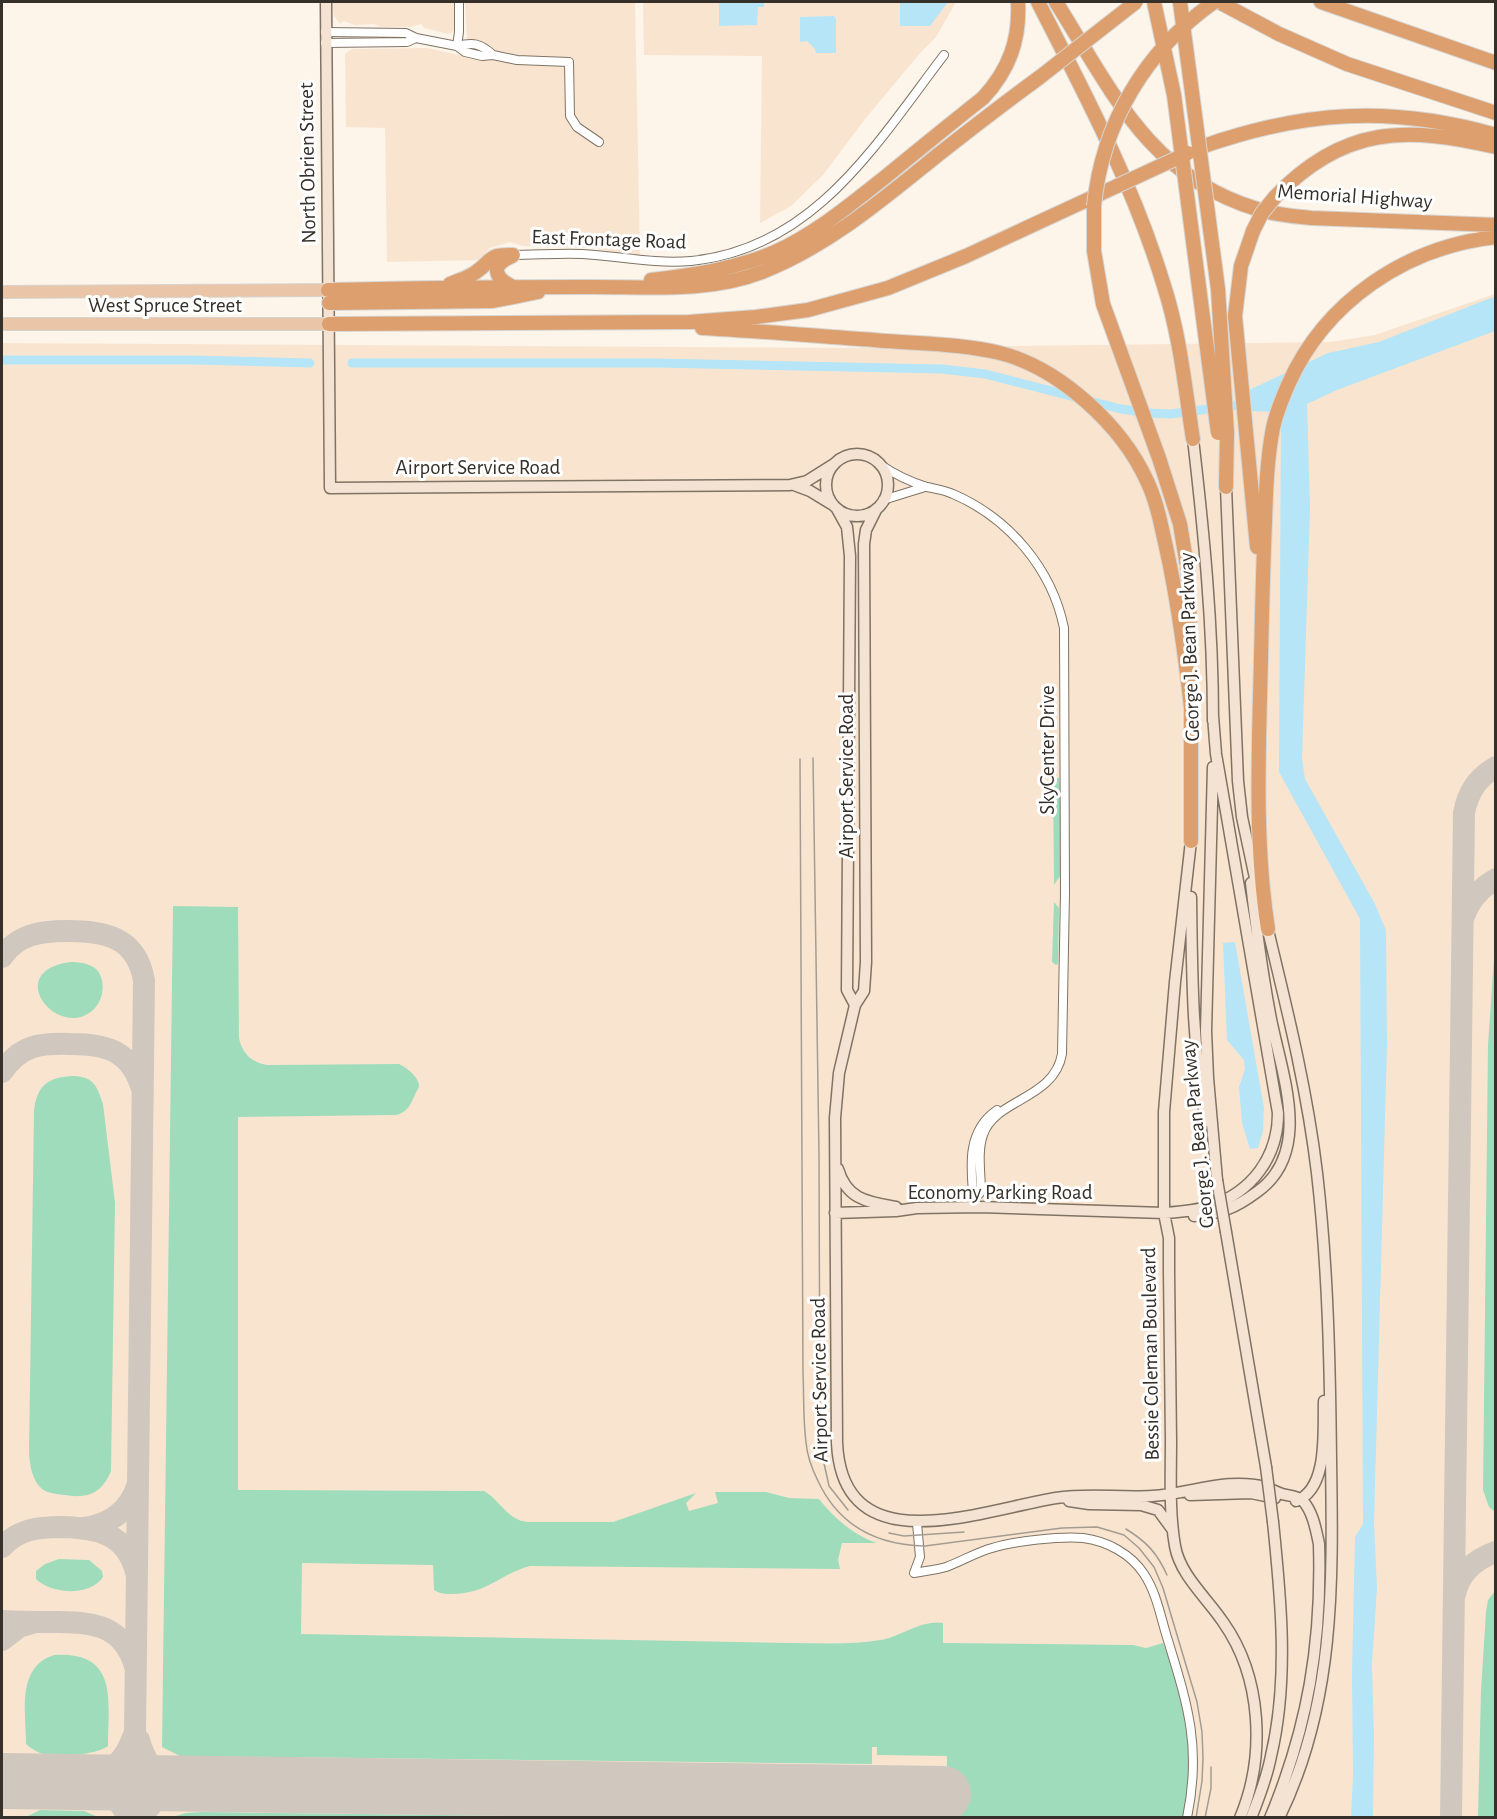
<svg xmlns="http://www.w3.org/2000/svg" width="1497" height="1819" font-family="'Alegreya Sans',sans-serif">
	<rect width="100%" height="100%" fill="#fdf4ea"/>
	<path fill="#f9e5cf" d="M 332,2 L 455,2 L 455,30 L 449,34 L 424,28 L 421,24 L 411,27 L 380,27 L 374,24 L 355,25 L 343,21 L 340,24 L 334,16 Z
		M 465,2 L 635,2 L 640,256 L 591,248 L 523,246 L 510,242 L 490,248 L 481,260 L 387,262 L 385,128 L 346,127 L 345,54 L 352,49 L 427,48 L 468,57 Z
		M 643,2 L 956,2 L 936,37 L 921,52 L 865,119 L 823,175 L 791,206 L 760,223 L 762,56 L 644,55 Z
		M 1495,294 L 1495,1817 L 2,1818 L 2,343 L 862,348 L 1331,342 L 1375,335 Z"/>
	<path fill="#9fdcbc" d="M 1053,778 L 1059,778 L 1060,789 L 1060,876 L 1054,885 Z
		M 1054,902 L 1059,908 L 1058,964 L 1056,965 L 1052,962 Z
		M 173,906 L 238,907 L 239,1038 C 242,1053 252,1063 267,1065 L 399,1064 C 406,1067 419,1077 419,1086 C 419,1088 416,1092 415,1095 C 410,1105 408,1112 396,1115 L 238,1117 L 238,1490 L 484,1491 C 500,1500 508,1521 528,1522 L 613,1522 L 696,1493 L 686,1503 L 689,1511 L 718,1503 L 715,1492 L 766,1492 L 789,1498 L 819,1499 C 834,1518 853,1535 877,1543 L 842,1543 L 838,1560 L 840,1569 L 530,1566 C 500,1574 487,1594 452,1594 C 445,1594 440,1594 434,1590 L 433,1565 L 302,1563 L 301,1634 L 790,1643 C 820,1643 851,1645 880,1640 C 901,1637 922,1619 943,1623 L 943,1643 L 1133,1645 L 1146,1648 L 1163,1643 C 1186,1702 1197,1755 1183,1817 L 946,1818 L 947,1756 L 877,1755 L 877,1747 L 872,1747 L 872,1764 L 866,1764 L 180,1756 L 162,1747 Z
		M 1495,944 L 1495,1512 L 1489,1507 L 1483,1490 L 1488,1045 Z
		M 70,962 C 79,962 89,963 96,969 C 106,979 104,998 95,1008 C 61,1044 0,972 70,962 Z
		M 74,1076 C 94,1077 97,1086 103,1104 L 115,1203 L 111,1471 C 102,1493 88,1499 65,1495 C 58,1494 49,1494 42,1489 C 32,1480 30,1466 29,1453 L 34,1111 C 37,1085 48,1077 74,1076 Z
		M 59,1559 L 89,1560 L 102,1571 L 103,1577 C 90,1597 51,1594 36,1579 L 36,1571 L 45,1564 Z
		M 1495,1591 L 1495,1817 L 1478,1817 L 1481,1690 L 1486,1612 L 1488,1600 Z
		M 54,1655 C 119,1651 108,1700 108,1746 C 96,1755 58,1758 43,1754 C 37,1752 30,1748 26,1744 C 26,1713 16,1667 54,1655 Z
		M 40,1810 L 84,1811 L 98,1817 L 26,1817 Z
		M 203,1812 L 604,1817 L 172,1817 L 186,1813 Z"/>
	<path fill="#b5e5f7" d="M 719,2 L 764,2 L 764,7 L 758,7 L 757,25 L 719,26 Z
		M 900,2 L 948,2 L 930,26 L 900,26 Z
		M 834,16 L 836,19 L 836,53 L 816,53 L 815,49 L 807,41 L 800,42 L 800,17 Z
		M 1495,297 L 1495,331 L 1337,390 L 1307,404 L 1310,508 L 1302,759 L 1305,779 L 1375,904 L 1386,930 L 1387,1045 L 1374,1523 L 1377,1588 L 1372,1664 L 1374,1736 L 1373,1817 L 1351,1817 L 1353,1776 L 1352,1674 L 1355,1537 L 1363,1524 L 1360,919 L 1279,772 L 1281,412 L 1243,411 L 1247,391 L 1328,353 L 1379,342 L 1488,299 Z
		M 1235,942 L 1264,1108 L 1263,1131 L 1258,1148 L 1250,1149 L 1242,1123 L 1239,1087 L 1245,1069 L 1244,1060 L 1227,1040 L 1223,943 Z"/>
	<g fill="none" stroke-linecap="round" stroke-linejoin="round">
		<path stroke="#b5e5f7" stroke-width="9" d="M 2,360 L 194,360 L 310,363
			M 352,363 L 657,363 L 942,369 L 985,374 L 1121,409 L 1149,413 L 1170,414 L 1247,404"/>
		<path stroke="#d0c8be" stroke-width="22" d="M 1464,916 C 1470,899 1480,888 1496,879
			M 2,957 C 18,934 41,931 67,931 C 105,931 137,937 144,981 L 134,1818
			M 2,1072 C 20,1045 40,1043 71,1044 C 107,1044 131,1051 142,1089
			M 84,1528 C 109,1525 129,1511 137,1486
			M 2,1547 C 19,1529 38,1527 62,1527 C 97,1528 126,1533 136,1572
			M 1455,1594 C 1460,1572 1476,1559 1496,1552
			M 2,1621 C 20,1622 39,1622 58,1622 C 94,1622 123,1626 135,1666
			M 2,1640 L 19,1627 L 32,1623
			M 139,1740 C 150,1780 169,1782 206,1782 C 222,1782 238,1783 254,1783
			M 15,1780 C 65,1780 112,1795 133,1737
			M 79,1784 C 104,1784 118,1796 128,1818
			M 823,1791 L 840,1804 L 849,1818
			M 141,1818 C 153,1800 169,1787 191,1786
			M 1451,1818 L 1464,813 C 1468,792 1477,778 1496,767"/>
		<path stroke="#d0c8be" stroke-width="56" d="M 2,1781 L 943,1794"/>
		<g stroke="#7f7364" stroke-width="10">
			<path id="street" d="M 325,32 L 406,33 L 416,38 L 457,46 L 465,52 L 482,56 L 493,55 L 517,60 L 569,62 L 570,116 L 577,127 L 599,142
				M 325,43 L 407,42 L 416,38
				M 457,46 L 459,32 L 459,2
				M 457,46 C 473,42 480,43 493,55
				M 513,255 C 536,255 559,253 582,254 C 618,256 654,264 691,261 C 814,249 876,144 944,55
				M 881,465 C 894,474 911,482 927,487 C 936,489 945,490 953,494 C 1009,518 1052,569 1064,628 L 1065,893 L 1062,1054 C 1054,1100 994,1099 983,1135 C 977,1152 981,1174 981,1192 L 974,1199
				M 883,500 L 925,487
				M 974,1203 C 971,1169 965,1132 997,1110
				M 917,1523 L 920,1557 L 914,1573 C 925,1571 936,1570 946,1567 C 962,1561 977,1552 992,1548 C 1014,1541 1061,1536 1083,1538 C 1107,1541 1131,1554 1144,1574 C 1156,1592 1160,1614 1166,1634 C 1187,1703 1202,1745 1187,1818"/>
		</g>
		<g stroke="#7f7364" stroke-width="13">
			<path id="secondary" d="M 326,2 L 330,488 L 790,485 L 807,481 L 834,464
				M 1193,439 C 1204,533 1213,626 1213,721
				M826 485a31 31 0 1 1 62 0a31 31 0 1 1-62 0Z
				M 794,485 L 810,491 L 833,505
				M 1226,487 L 1238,781 L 1242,817 L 1258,892
				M 837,509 L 847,527 L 850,556 L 847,990 L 855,1005
				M 876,510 L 866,530 L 864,544 L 866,962 L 864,991 L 855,1005 L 839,1073 L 835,1118 L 837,1443 C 843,1566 981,1510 1056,1498 C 1088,1493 1120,1498 1152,1496 C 1189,1494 1227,1477 1265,1487 C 1271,1489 1276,1492 1282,1494 C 1289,1496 1298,1496 1303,1501 C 1313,1512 1316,1530 1319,1544 C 1322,1642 1308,1727 1270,1818
				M 1213,767 L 1206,1031 L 1208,1078 L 1217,1180
				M 1191,841 L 1175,982 L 1164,1112 L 1164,1213 L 1169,1238 L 1169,1273 C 1170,1329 1170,1385 1171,1441 C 1171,1475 1169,1512 1175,1546 C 1180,1575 1207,1598 1223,1622 C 1262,1677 1266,1756 1240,1818
				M 1191,897 C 1192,972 1192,1047 1206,1121
				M 1266,922 C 1286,1005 1307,1088 1317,1173 C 1328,1268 1330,1364 1331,1460 C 1333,1584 1335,1704 1279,1818
				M 838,1169 C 847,1200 868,1202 896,1207
				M 835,1213 L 896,1211 L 917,1208 L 980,1207 L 1164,1213 C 1179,1212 1195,1211 1210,1206 C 1252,1192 1278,1157 1278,1113 L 1224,800 L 1216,754 L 1213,716
				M 1194,1216 C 1222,1213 1234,1209 1257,1192 C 1315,1151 1280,1070 1270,1014 C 1262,971 1256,927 1251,883
				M 1226,1232 L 1266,1467
				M 1190,1495 L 1251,1493 L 1275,1498
				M 1069,1501 L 1089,1504 L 1141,1505 L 1158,1510 L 1172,1529
				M 1296,1501 C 1329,1489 1323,1430 1324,1401
				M 1251,1818 C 1259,1798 1267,1777 1271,1756 C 1289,1680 1281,1599 1273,1522"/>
		</g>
		<g stroke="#d7d6d4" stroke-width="14">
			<path id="primary" d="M 2,292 L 328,290
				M 2,324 L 329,324"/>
		</g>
		<g stroke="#d7d6d4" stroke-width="16">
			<path id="highway" d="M 1038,2 C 1085,94 1134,186 1164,286 C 1180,335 1185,388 1193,439
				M 1056,2 C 1111,90 1150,177 1257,209 C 1274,215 1293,216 1311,218 L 1496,225
				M 1219,2 L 1279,34 L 1347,64 L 1496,113
				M 1321,2 L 1496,63
				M 1201,147 C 1303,111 1390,105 1496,135
				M 1275,197 C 1343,126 1405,126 1496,147
				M 1094,206 L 1094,251 L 1103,304 L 1159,458 L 1180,524 L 1188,572 L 1190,632
				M 1253,231 L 1241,266 L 1235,316 L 1257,547
				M 512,256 C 490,265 494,278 513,287
				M 651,280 C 693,275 735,269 775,252 C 815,234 850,205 884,178 C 917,151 950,124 983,98 C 1009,70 1020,40 1018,2
				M 450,284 C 459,280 468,278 476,272 C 494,259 488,254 513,255
				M 328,290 C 413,288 498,287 583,287 C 642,286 706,294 762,272 C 830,245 883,199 939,154 C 972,128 1006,102 1040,77
				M 329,303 L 493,301 L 538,292
				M 329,324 L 689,322 L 756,317 L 808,310 L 888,288 L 966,256 L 1117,186
				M 702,328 C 759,331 816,336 874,340 C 916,344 959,343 1000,353 C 1060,368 1122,426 1147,481 C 1157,502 1161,525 1166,547 C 1178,601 1185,654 1191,708
				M 1226,487 L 1227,432
				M 1191,841 L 1191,699
				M 1268,929 C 1254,839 1259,748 1261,658 C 1262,612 1263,567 1265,522 C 1266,490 1267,459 1273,428 C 1276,413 1282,399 1288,385 C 1325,301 1406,247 1496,237"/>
		</g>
		<use href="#street" stroke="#fff" stroke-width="8"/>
		<use href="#secondary" stroke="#f4e2d3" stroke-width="10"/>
		<use href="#primary" stroke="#eac5a7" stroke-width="12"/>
		<use href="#highway" stroke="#dc9f6d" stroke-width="14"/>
		<path stroke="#a39c93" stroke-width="1.5" d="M 813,758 L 819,1155 L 820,1445 L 829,1486 L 848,1510
			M 800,759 L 803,1373 C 804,1395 803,1419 806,1442 C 807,1456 812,1469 818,1481 C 839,1526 876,1545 925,1546 L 1062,1528 L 1097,1527 L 1124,1535 L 1139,1548 L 1154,1567 L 1163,1588 L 1197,1702 L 1202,1732 L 1203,1758 L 1202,1781 L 1196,1818
			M 1126,1529 C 1147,1542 1157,1553 1167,1575
			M 889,1533 L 904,1536 L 964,1532
			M 1205,1818 L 1211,1788 L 1211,1767"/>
		<g stroke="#7f7364" stroke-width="13" stroke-linecap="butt">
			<path id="secondary-bridge" d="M 1217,1180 L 1226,1232
				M 1266,1467 L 1273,1522"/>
		</g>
		<g stroke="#d7d6d4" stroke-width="16" stroke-linecap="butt">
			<path id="highway-bridge" d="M 1154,2 L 1174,95 L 1218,433
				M 1180,2 L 1218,289 L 1227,432
				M 1040,77 L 1136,2
				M 1117,186 L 1188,153
				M 1094,206 C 1102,123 1146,50 1214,2
				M 1253,231 L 1262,213 L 1275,197"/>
		</g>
		<use href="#secondary-bridge" stroke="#f4e2d3" stroke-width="10"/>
		<use href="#highway-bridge" stroke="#dc9f6d" stroke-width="14"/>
	</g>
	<g text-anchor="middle" stroke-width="6" stroke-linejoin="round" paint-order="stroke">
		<g font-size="21" fill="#353029" stroke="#fff">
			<text transform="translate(307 163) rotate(-91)" y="7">North Obrien Street</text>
			<text transform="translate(1355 196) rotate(4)" y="7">Memorial Highway</text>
			<text transform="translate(609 239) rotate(2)" y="7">East Frontage Road</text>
			<text x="165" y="312">West Spruce Street</text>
			<text x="478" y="474">Airport Service Road</text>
			<text transform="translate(1189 647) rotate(-92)" y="7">George J. Bean Parkway</text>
			<text transform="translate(1047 750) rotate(-90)" y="7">SkyCenter Drive</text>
			<text transform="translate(846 776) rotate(-90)" y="7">Airport Service Road</text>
			<text transform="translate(1197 1134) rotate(-96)" y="7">George J. Bean Parkway</text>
			<text x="1000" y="1199">Economy Parking Road</text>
			<text transform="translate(1150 1354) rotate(-91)" y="7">Bessie Coleman Boulevard</text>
			<text transform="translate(819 1380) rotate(-91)" y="7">Airport Service Road</text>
		</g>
	</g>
	<rect width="1497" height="1819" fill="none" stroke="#353029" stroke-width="6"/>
</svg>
